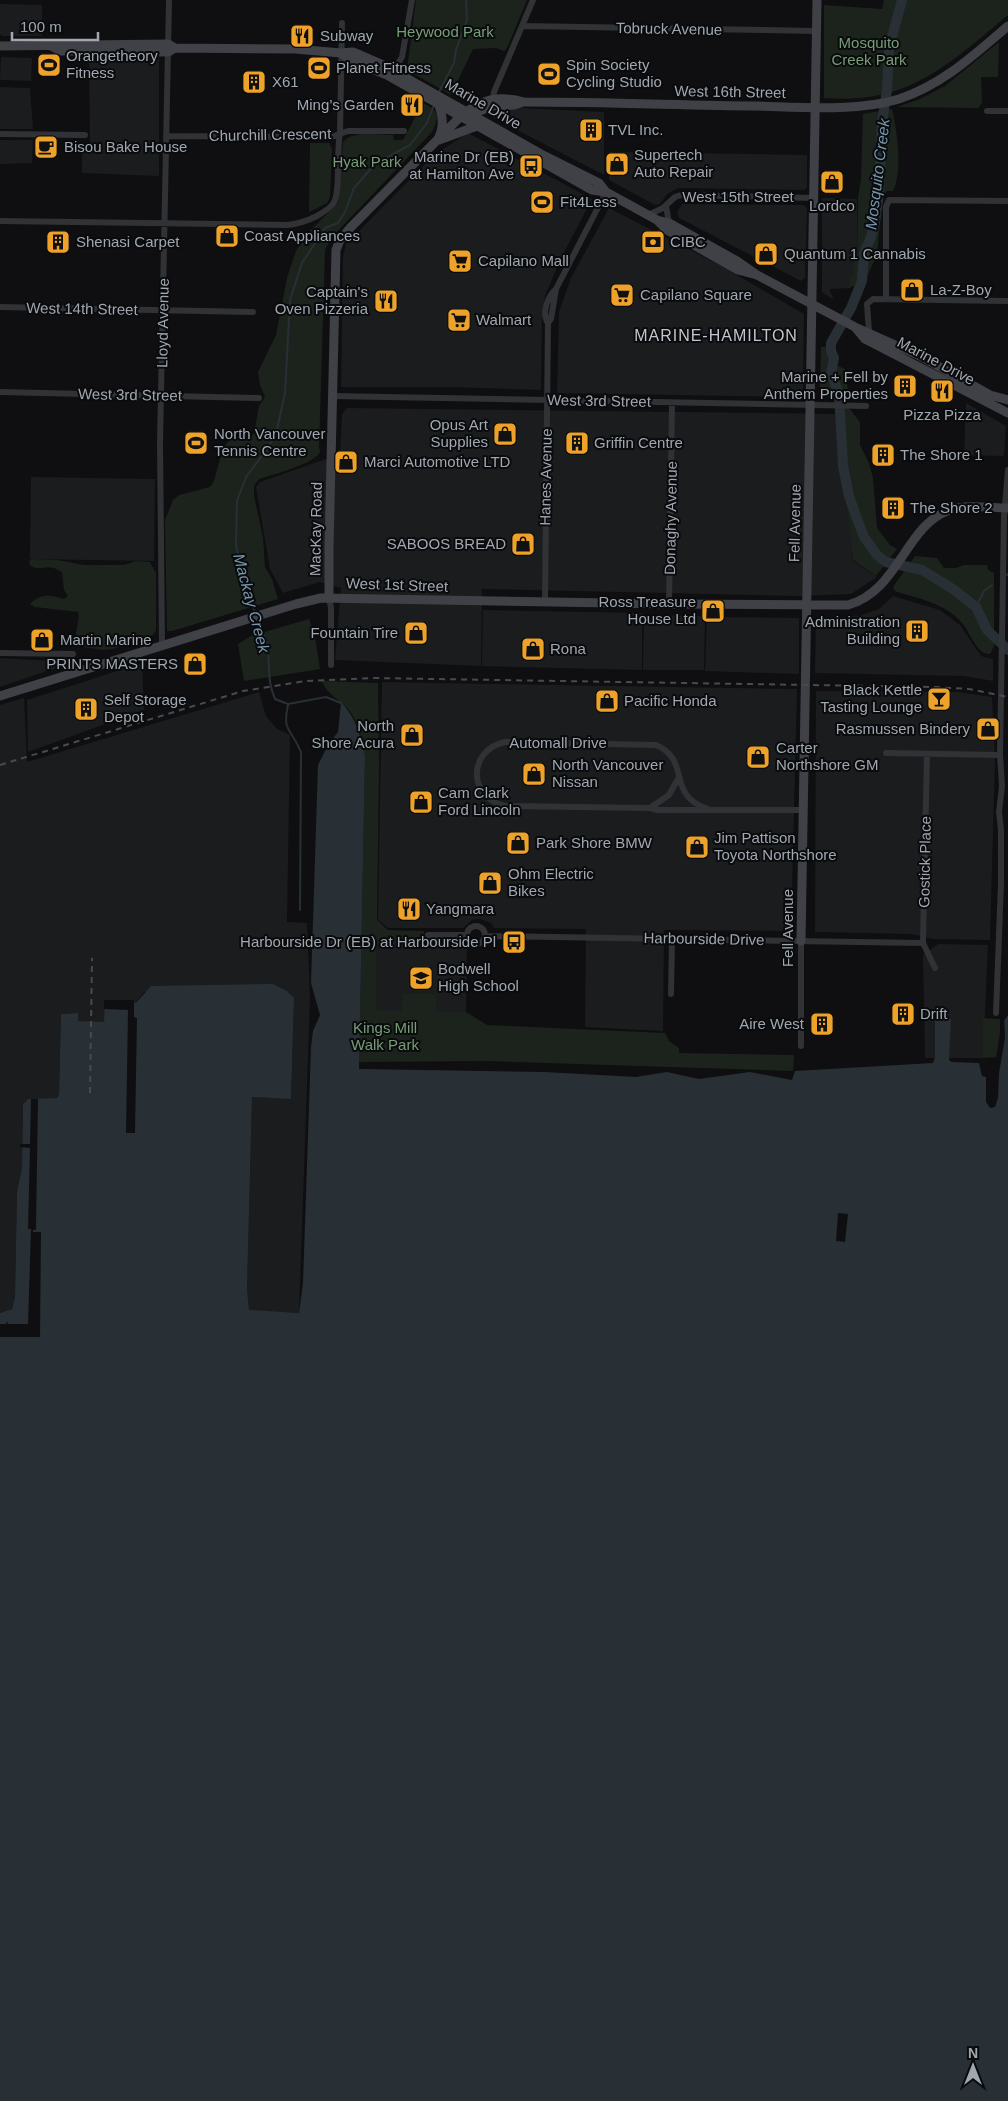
<svg xmlns="http://www.w3.org/2000/svg" width="1008" height="2101" font-family="Arial,sans-serif">
	<rect width="100%" height="100%" fill="#0f0f11"/>
	<path fill="#1b1c1e" d="M 0,4 L 42,5 L 42,36 L 2,36 L 0,34 Z
		M 1,57 L 32,58 L 31,81 L 0,80 Z
		M 89,57 L 159,59 L 159,176 L 82,173 L 82,144 L 90,144 Z
		M 0,87 L 30,88 L 33,129 L 0,129 Z
		M 520,108 L 604,112 L 604,175 L 492,117 L 497,110 Z
		M 468,133 L 592,199 L 560,260 L 545,296 L 542,311 L 541,390 L 450,387 L 341,387 L 343,257 L 346,244 L 434,155 Z
		M 0,140 L 33,140 L 32,163 L 0,164 Z
		M 609,152 L 807,155 L 807,188 L 804,190 L 678,188 L 667,194 L 660,204 L 655,205 L 609,180 Z
		M 822,198 L 857,199 L 858,254 L 854,277 L 851,279 L 851,288 L 829,289 L 834,300 L 822,292 Z
		M 682,204 L 803,205 L 807,208 L 805,278 L 801,281 L 679,218 L 677,212 Z
		M 609,208 L 725,268 L 804,314 L 803,393 L 800,397 L 557,393 L 559,312 L 571,278 Z
		M 966,403 L 1006,426 L 1004,455 L 1003,456 L 964,455 Z
		M 347,408 L 836,414 L 838,451 L 848,505 L 853,561 L 877,577 L 851,594 L 799,596 L 482,589 L 481,666 L 335,660 L 341,588 L 320,582 L 283,593 L 270,569 L 256,487 L 260,482 L 340,454 L 342,414 Z
		M 31,477 L 155,479 L 154,561 L 30,559 Z
		M 893,596 L 940,610 L 960,625 L 981,656 L 993,659 L 993,681 L 964,676 L 815,673 L 816,619 L 859,616 L 879,609 Z
		M 483,610 L 642,613 L 642,670 L 482,666 Z
		M 644,615 L 705,616 L 704,670 L 643,670 Z
		M 707,617 L 799,618 L 799,674 L 705,671 Z
		M 0,658 L 53,661 L 56,668 L 0,687 Z
		M 142,663 L 144,710 L 28,752 L 27,700 Z
		M 382,682 L 797,689 L 791,931 L 664,930 L 663,1031 L 585,1027 L 586,929 L 494,928 L 491,923 L 480,919 L 472,920 L 463,928 L 388,928 L 378,920 Z
		M 816,691 L 958,692 L 992,697 L 995,760 L 990,940 L 933,939 L 912,934 L 815,932 Z
		M 259,692 L 266,716 L 277,729 L 290,735 L 287,922 L 307,923 L 310,998 L 299,1313 L 249,1311 L 247,1289 L 252,1097 L 291,1098 L 294,999 L 144,992 L 136,1003 L 104,1022 L 76,1093 L 78,1013 L 61,1014 L 59,1094 L 57,1098 L 28,1099 L 23,1104 L 22,1167 L 17,1192 L 15,1297 L 12,1309 L 0,1313 L 0,705 L 24,698 L 27,762 Z
		M 376,944 L 467,945 L 466,1012 L 376,1011 Z
		M 938,944 L 988,945 L 983,1058 L 925,1058 L 923,955 Z"/>
	<path fill="#1c231c" d="M 416,0 L 527,0 L 507,48 L 504,51 L 496,48 L 473,49 L 451,95 L 407,70 Z
		M 884,0 L 1008,0 L 1008,15 C 948,65 908,105 824,98 L 824,5 L 882,9 Z
		M 999,42 L 998,77 L 981,77 L 982,103 L 978,108 L 897,107 L 920,99 L 945,86 Z
		M 423,103 C 439,111 440,115 432,132 L 332,237 L 325,250 L 319,448 L 320,452 C 314,464 272,475 259,479 L 254,486 L 254,496 L 263,537 L 265,567 L 272,579 L 278,599 L 172,631 L 167,631 L 165,520 L 173,500 L 179,495 L 210,487 L 214,481 L 223,448 L 230,439 L 245,439 L 254,434 L 259,406 L 265,397 L 260,385 L 258,372 L 276,335 L 287,278 L 296,251 L 309,232 L 338,203 L 343,142 C 353,130 378,135 393,135 L 394,140 L 403,140 Z
		M 892,109 C 897,131 903,170 893,191 L 887,191 L 882,200 L 877,255 L 864,283 L 850,287 L 850,277 L 853,277 L 854,254 L 858,252 L 858,197 L 861,180 L 863,114 Z
		M 310,143 L 329,143 L 332,149 L 330,197 L 327,203 L 309,212 Z
		M 821,347 L 833,347 L 833,364 L 845,369 L 849,397 L 846,398 L 829,398 L 820,389 Z
		M 836,408 L 849,408 L 860,422 L 860,445 L 869,463 L 873,478 L 877,528 L 890,545 L 897,549 L 876,576 L 853,560 Z
		M 915,556 L 937,558 L 944,568 L 956,568 L 964,565 L 987,565 L 988,570 L 994,573 L 994,646 L 990,654 C 976,655 970,631 962,623 C 945,603 919,599 895,591 L 893,587 Z
		M 34,559 L 57,560 L 84,565 L 124,565 L 136,561 L 150,562 L 156,573 L 156,630 L 153,635 L 113,649 L 103,650 L 76,646 L 76,633 L 79,616 L 78,612 L 35,607 L 30,604 C 41,593 50,595 64,599 L 68,596 L 64,590 L 62,572 C 59,571 57,569 54,568 C 44,566 37,572 29,564 L 30,560 Z
		M 309,619 L 315,637 L 320,669 L 244,681 L 238,644 L 251,636 Z
		M 322,681 L 378,683 L 379,767 L 377,920 L 388,930 L 424,931 L 425,945 L 376,944 L 376,1010 L 402,1011 L 402,994 L 436,994 L 436,1011 L 466,1012 L 487,1025 L 665,1033 L 669,1041 L 679,1048 L 679,1053 L 794,1055 L 793,1071 L 485,1061 L 359,1062 L 365,755 C 361,739 359,723 349,710 C 341,700 326,694 322,681 Z
		M 983,1018 L 1000,1019 L 1000,1057 L 983,1058 Z"/>
	<path fill="#283036" d="M 341,702 C 356,718 360,734 365,755 L 359,1069 L 544,1072 L 636,1077 L 667,1072 L 699,1079 L 750,1072 L 792,1080 L 795,1071 L 933,1063 L 935,1057 L 935,1019 L 951,1019 L 949,1057 L 951,1062 L 998,1060 L 1004,1021 L 1008,1015 L 1008,2101 L 0,2101 L 0,1313 L 12,1309 L 15,1297 L 17,1192 L 22,1167 L 23,1104 L 28,1099 L 57,1098 L 59,1094 L 61,1014 L 78,1013 L 78,1021 L 104,1022 L 105,1000 L 136,1003 L 151,986 L 273,984 L 287,991 L 294,998 L 291,1099 L 252,1097 L 247,1289 L 249,1310 L 299,1313 L 303,1283 L 311,1047 L 313,1031 L 320,1015 L 311,983 L 318,765 L 328,745 L 338,732 Z"/>
	<path fill="#0f0f11" d="M 104,1000 L 134,1000 L 134,1017 L 137,1018 L 135,1133 L 126,1133 L 128,1010 L 104,1009 Z
		M 1004,1016 L 1005,1038 L 999,1073 L 998,1098 L 995,1107 L 990,1108 L 986,1102 L 986,1077 L 982,1076 L 979,1063 L 952,1062 L 948,1059 L 996,1058 L 1002,1020 Z
		M 31,1099 L 38,1099 L 36,1230 L 33,1230 L 33,1232 L 41,1232 L 40,1337 L 0,1337 L 0,1324 L 6,1324 L 7,1321 L 8,1324 L 28,1324 L 31,1229 L 28,1229 L 30,1148 L 20,1147 L 20,1144 L 30,1144 Z
		M 838,1213 L 848,1214 L 845,1242 L 836,1241 Z"/>
	<g fill="none" stroke-linecap="round" stroke-linejoin="round">
		<path stroke="#283036" stroke-width="2" d="M 439,92 L 454,63 L 456,50 L 467,20 L 466,0
			M 1007,575 L 1008,574
			M 976,607 L 984,591 L 992,585
			M 255,613 L 236,546 L 237,501 L 246,477 L 268,448 L 276,434 L 285,393 L 290,300 L 302,263 L 325,228 L 338,223 L 345,212 L 354,188 L 375,164 L 410,145 L 427,123 L 434,105
			M 257,619 C 260,628 265,636 267,645 C 271,666 266,678 275,699 L 288,704 L 326,697 L 341,703
			M 288,705 C 282,732 291,728 301,752 L 300,910"/>
		<path stroke="#283036" stroke-width="10" d="M 902,0 L 889,48 L 887,90 L 882,123 L 879,194 L 875,222 L 871,237 L 864,254 L 862,281 L 851,308 L 831,343 L 831,351 L 834,358 L 831,373 L 839,394 L 843,466 L 849,496 L 856,516 L 864,537 L 877,555 L 886,562 L 922,570 L 953,589 L 976,607 L 987,630 L 1008,650"/>
		<path stroke="#303236" stroke-width="6" d="M 522,26 L 816,31
			M 394,70 L 402,57 L 412,0
			M 493,102 L 494,92 L 533,0
			M 987,111 L 1008,111
			M 0,134 L 85,135
			M 166,136 L 331,137 L 348,131 L 404,131
			M 666,206 L 669,223
			M 648,215 L 663,208 L 675,197 L 681,195 L 814,198
			M 0,221 L 287,225 C 298,224 307,221 317,216 C 322,213 329,209 333,204 C 341,193 336,151 340,134 L 342,23
			M 886,298 L 886,207 L 889,200 L 1008,201
			M 0,307 L 253,312
			M 548,323 C 541,313 548,296 556,289
			M 869,332 L 867,304 L 873,299 L 1008,301
			M 0,392 L 259,398
			M 332,396 L 866,406
			M 329,597 L 331,608 L 331,665
			M 545,602 L 548,323 L 551,319 L 556,289 L 606,192
			M 669,604 L 672,403
			M 162,645 L 160,443 L 169,0
			M 0,653 L 73,654
			M 886,753 L 1000,755
			M 927,754 L 923,943 L 935,968
			M 650,808 L 669,795 L 679,777
			M 708,809 C 665,795 692,760 656,745 L 505,742 C 468,750 467,797 505,806 L 650,808 L 657,810 L 803,810
			M467 935a9 9 0 1 1 18 0a9 9 0 1 1-18 0Z
			M 428,935 L 467,935
			M 486,936 L 923,943
			M 801,941 L 801,1046
			M 671,994 L 672,939
			M 996,1013 L 1001,884 L 1001,830 L 999,812 L 1002,786 L 1000,755 L 1004,517 L 1008,470"/>
		<path stroke="#3f4146" stroke-width="9" d="M 0,46 L 168,44 L 175,48 L 295,49 L 341,53 L 350,60 L 387,75 L 592,190 L 606,192
			M 51,46 L 61,51 L 168,52 L 175,48
			M 341,53 L 353,52 L 383,65 L 541,154 L 599,183 L 606,192 L 657,220 L 669,223 L 737,261 L 757,275
			M 469,115 L 493,106 L 514,105 L 521,103
			M 438,139 C 444,128 443,115 438,103
			M 439,140 L 477,126
			M 657,220 L 667,230 L 738,270 L 757,275 L 855,327 L 922,357 L 990,395 L 1008,400
			M 855,327 L 865,339 L 1008,413
			M 329,597 L 329,547 L 336,250 L 340,240 L 351,227 L 461,116 C 482,99 498,95 524,102 C 601,102 678,105 755,106 C 799,107 857,112 899,99 C 942,85 974,55 1008,26
			M 0,696 L 296,604 L 321,598 L 669,604 L 848,605 C 900,590 905,525 950,510 C 968,504 990,508 1008,508
			M 801,941 L 817,0"/>
		<path stroke="#484a4f" stroke-width="2" stroke-dasharray="6 5" stroke-linecap="butt" d="M 0,765 L 243,691 L 306,681 L 373,678 L 934,687 L 969,689 L 1008,697
			M 90,1093 L 92,958"/>
	</g>
	<defs>
		<g id="restaurant-square" transform="scale(1.25)"><rect x="-9" y="-9" width="18" height="18" rx="4" fill="#eea22a" stroke="#0a0b0c"/><path d="M-5-6h1v4h1v-4h1v4h1v-4h1v5L-1.5 .5V6h-2V.5L-5-1ZM5-6V6H3V1.5H1.5Q1.5-4 5-6Z" fill="#111"/></g>
		<g id="stadium-square" transform="scale(1.25)"><rect x="-9" y="-9" width="18" height="18" rx="4" fill="#eea22a" stroke="#0a0b0c"/><path d="M0-5a6.5 5 0 1 0 0 10a6.5 5 0 1 0 0-10ZM-3.5-1.8h7v3.6h-7Z" fill="#111"/></g>
		<g id="building-square" transform="scale(1.25)"><rect x="-9" y="-9" width="18" height="18" rx="4" fill="#eea22a" stroke="#0a0b0c"/><path d="M-4-6H4V6H1V3H-1V6H-4ZM-2.5-4.3h1.7v1.8h-1.7ZM.8-4.3h1.7v1.8H.8ZM-2.5-1h1.7V.8h-1.7ZM.8-1h1.7V.8H.8Z" fill="#111"/></g>
		<g id="cafe-square" transform="scale(1.25)"><rect x="-9" y="-9" width="18" height="18" rx="4" fill="#eea22a" stroke="#0a0b0c"/><path d="M-5.5-4.5H6V0H3Q3 3.5 0 3.5H-2.5Q-5.5 3.5-5.5 0ZM3-3.2v2h1.7v-2ZM-6 4.5H4V6H-6Z" fill="#111"/></g>
		<g id="shop-square" transform="scale(1.25)"><rect x="-9" y="-9" width="18" height="18" rx="4" fill="#eea22a" stroke="#0a0b0c"/><path d="M-5-2.5h2.3a2.7 3.5 0 0 1 5.4 0H5L5.5 6h-11ZM-1.5-2.5h3a1.5 2.3 0 0 0-3 0Z" fill="#111"/></g>
		<g id="bus-square" transform="scale(1.25)"><rect x="-9" y="-9" width="18" height="18" rx="4" fill="#eea22a" stroke="#0a0b0c"/><path d="M-5-6H5V4H4V6H2V4H-2V6H-4V4H-5ZM-3.5-4V0h7V-4ZM-3.5 1.2v1.5H-2V1.2ZM2 1.2v1.5H3.5V1.2Z" fill="#111"/></g>
		<g id="bank-square" transform="scale(1.25)"><rect x="-9" y="-9" width="18" height="18" rx="4" fill="#eea22a" stroke="#0a0b0c"/><path d="M-6-4H6V4H-6ZM0-2.3a2.3 2.3 0 1 0 0 4.6a2.3 2.3 0 1 0 0-4.6Z" fill="#111"/></g>
		<g id="supermarket-square" transform="scale(1.25)"><rect x="-9" y="-9" width="18" height="18" rx="4" fill="#eea22a" stroke="#0a0b0c"/><path d="M-6-5.5h2.5l.6 2H6L4.5 2H-2.5L-4.4-4H-6ZM-1.5 3.2a1.3 1.3 0 1 0 .1 0ZM3 3.2a1.3 1.3 0 1 0 .1 0Z" fill="#111"/></g>
		<g id="bar-square" transform="scale(1.25)"><rect x="-9" y="-9" width="18" height="18" rx="4" fill="#eea22a" stroke="#0a0b0c"/><path d="M-6-5H6L.8 .8V4.5H3.5V6h-7V4.5H-.8V.8Z" fill="#111"/></g>
		<g id="school-square" transform="scale(1.25)"><rect x="-9" y="-9" width="18" height="18" rx="4" fill="#eea22a" stroke="#0a0b0c"/><path d="M0-5L7-2L0 1L-7-2ZM-4 1L0 2.5L4 1V4Q0 6-4 4Z" fill="#111"/></g>
	</defs>
	<g fill-rule="evenodd">
		<use href="#restaurant-square" x="302" y="36"/>
		<use href="#stadium-square" x="49" y="65"/>
		<use href="#stadium-square" x="319" y="68"/>
		<use href="#stadium-square" x="549" y="74"/>
		<use href="#building-square" x="254" y="82"/>
		<use href="#restaurant-square" x="412" y="105"/>
		<use href="#building-square" x="591" y="130"/>
		<use href="#cafe-square" x="46" y="147"/>
		<use href="#shop-square" x="617" y="164"/>
		<use href="#bus-square" x="531" y="166"/>
		<use href="#shop-square" x="832" y="182"/>
		<use href="#stadium-square" x="542" y="202"/>
		<use href="#shop-square" x="227" y="236"/>
		<use href="#building-square" x="58" y="242"/>
		<use href="#bank-square" x="653" y="242"/>
		<use href="#shop-square" x="766" y="254"/>
		<use href="#supermarket-square" x="460" y="261"/>
		<use href="#shop-square" x="912" y="290"/>
		<use href="#supermarket-square" x="622" y="295"/>
		<use href="#restaurant-square" x="386" y="301"/>
		<use href="#supermarket-square" x="459" y="320"/>
		<use href="#building-square" x="905" y="386"/>
		<use href="#restaurant-square" x="942" y="391"/>
		<use href="#shop-square" x="505" y="434"/>
		<use href="#stadium-square" x="196" y="443"/>
		<use href="#building-square" x="577" y="443"/>
		<use href="#building-square" x="883" y="455"/>
		<use href="#shop-square" x="346" y="462"/>
		<use href="#building-square" x="893" y="508"/>
		<use href="#shop-square" x="523" y="544"/>
		<use href="#shop-square" x="713" y="611"/>
		<use href="#building-square" x="917" y="631"/>
		<use href="#shop-square" x="416" y="633"/>
		<use href="#shop-square" x="42" y="640"/>
		<use href="#shop-square" x="533" y="649"/>
		<use href="#shop-square" x="195" y="664"/>
		<use href="#bar-square" x="939" y="699"/>
		<use href="#shop-square" x="607" y="701"/>
		<use href="#building-square" x="86" y="709"/>
		<use href="#shop-square" x="988" y="729"/>
		<use href="#shop-square" x="412" y="735"/>
		<use href="#shop-square" x="758" y="757"/>
		<use href="#shop-square" x="534" y="774"/>
		<use href="#shop-square" x="421" y="802"/>
		<use href="#shop-square" x="518" y="843"/>
		<use href="#shop-square" x="697" y="847"/>
		<use href="#shop-square" x="490" y="883"/>
		<use href="#restaurant-square" x="409" y="909"/>
		<use href="#bus-square" x="514" y="942"/>
		<use href="#school-square" x="421" y="978"/>
		<use href="#building-square" x="903" y="1014"/>
		<use href="#building-square" x="822" y="1024"/>
	</g>
	<g text-anchor="middle" stroke-width="4" stroke-linejoin="round" paint-order="stroke">
		<g font-size="15" fill="#a1a7b1" stroke="#0a0b0c">
			<text transform="translate(669 29) rotate(1)" y="5">Tobruck Avenue</text>
			<text transform="translate(730 92) rotate(1)" y="5">West 16th Street</text>
			<text transform="translate(483 104) rotate(30)" y="5">Marine Drive</text>
			<text transform="translate(270 135) rotate(-1)" y="5">Churchill Crescent</text>
			<text x="738" y="202">West 15th Street</text>
			<text transform="translate(82 309) rotate(1)" y="5">West 14th Street</text>
			<text transform="translate(163 323) rotate(-89)" y="5">Lloyd Avenue</text>
			<text transform="translate(936 361) rotate(28)" y="5">Marine Drive</text>
			<text transform="translate(130 395) rotate(1)" y="5">West 3rd Street</text>
			<text transform="translate(599 401) rotate(1)" y="5">West 3rd Street</text>
			<text transform="translate(546 477) rotate(-89)" y="5">Hanes Avenue</text>
			<text transform="translate(671 518) rotate(-89)" y="5">Donaghy Avenue</text>
			<text transform="translate(795 523) rotate(-89)" y="5">Fell Avenue</text>
			<text transform="translate(316 529) rotate(-89)" y="5">MacKay Road</text>
			<text transform="translate(397 585) rotate(2)" y="5">West 1st Street</text>
			<text x="558" y="748">Automall Drive</text>
			<text transform="translate(925 862) rotate(-89)" y="5">Gostick Place</text>
			<text transform="translate(788 928) rotate(-90)" y="5">Fell Avenue</text>
			<text transform="translate(704 939) rotate(1)" y="5">Harbourside Drive</text>
		</g>
		<g font-size="15" fill="#779d78" stroke="#0a0b0c">
			<text x="445" y="37">Heywood Park</text>
			<text x="869" y="48">Mosquito<tspan x="869" dy="17">Creek Park</tspan></text>
			<text x="367" y="167">Hyak Park</text>
			<text x="385" y="1033">Kings Mill<tspan x="385" dy="17">Walk Park</tspan></text>
		</g>
		<g font-size="15" fill="#a1a7b1" stroke="#0a0b0c" text-anchor="start">
			<text x="320" y="41">Subway</text>
			<text x="66" y="61">Orangetheory<tspan x="66" dy="17">Fitness</tspan></text>
			<text x="566" y="70">Spin Society<tspan x="566" dy="17">Cycling Studio</tspan></text>
			<text x="336" y="73">Planet Fitness</text>
			<text x="272" y="87">X61</text>
			<text x="394" y="110" text-anchor="end">Ming’s Garden</text>
			<text x="608" y="135">TVL Inc.</text>
			<text x="64" y="152">Bisou Bake House</text>
			<text x="634" y="160">Supertech<tspan x="634" dy="17">Auto Repair</tspan></text>
			<text x="514" y="162" text-anchor="end">Marine Dr (EB)<tspan x="514" dy="17">at Hamilton Ave</tspan></text>
			<text x="560" y="207">Fit4Less</text>
			<text x="832" y="211" text-anchor="middle">Lordco</text>
			<text x="244" y="241">Coast Appliances</text>
			<text x="76" y="247">Shenasi Carpet</text>
			<text x="670" y="247">CIBC</text>
			<text x="784" y="259">Quantum 1 Cannabis</text>
			<text x="478" y="266">Capilano Mall</text>
			<text x="930" y="295">La-Z-Boy</text>
			<text x="368" y="297" text-anchor="end">Captain's<tspan x="368" dy="17">Oven Pizzeria</tspan></text>
			<text x="640" y="300">Capilano Square</text>
			<text x="476" y="325">Walmart</text>
			<text x="888" y="382" text-anchor="end">Marine + Fell by<tspan x="888" dy="17">Anthem Properties</tspan></text>
			<text x="942" y="420" text-anchor="middle">Pizza Pizza</text>
			<text x="488" y="430" text-anchor="end">Opus Art<tspan x="488" dy="17">Supplies</tspan></text>
			<text x="214" y="439">North Vancouver<tspan x="214" dy="17">Tennis Centre</tspan></text>
			<text x="594" y="448">Griffin Centre</text>
			<text x="900" y="460">The Shore 1</text>
			<text x="364" y="467">Marci Automotive LTD</text>
			<text x="910" y="513">The Shore 2</text>
			<text x="506" y="549" text-anchor="end">SABOOS BREAD</text>
			<text x="696" y="607" text-anchor="end">Ross Treasure<tspan x="696" dy="17">House Ltd</tspan></text>
			<text x="900" y="627" text-anchor="end">Administration<tspan x="900" dy="17">Building</tspan></text>
			<text x="398" y="638" text-anchor="end">Fountain Tire</text>
			<text x="60" y="645">Martin Marine</text>
			<text x="550" y="654">Rona</text>
			<text x="178" y="669" text-anchor="end">PRINTS MASTERS</text>
			<text x="922" y="695" text-anchor="end">Black Kettle<tspan x="922" dy="17">Tasting Lounge</tspan></text>
			<text x="104" y="705">Self Storage<tspan x="104" dy="17">Depot</tspan></text>
			<text x="624" y="706">Pacific Honda</text>
			<text x="394" y="731" text-anchor="end">North<tspan x="394" dy="17">Shore Acura</tspan></text>
			<text x="970" y="734" text-anchor="end">Rasmussen Bindery</text>
			<text x="776" y="753">Carter<tspan x="776" dy="17">Northshore GM</tspan></text>
			<text x="552" y="770">North Vancouver<tspan x="552" dy="17">Nissan</tspan></text>
			<text x="438" y="798">Cam Clark<tspan x="438" dy="17">Ford Lincoln</tspan></text>
			<text x="714" y="843">Jim Pattison<tspan x="714" dy="17">Toyota Northshore</tspan></text>
			<text x="536" y="848">Park Shore BMW</text>
			<text x="508" y="879">Ohm Electric<tspan x="508" dy="17">Bikes</tspan></text>
			<text x="426" y="914">Yangmara</text>
			<text x="496" y="947" text-anchor="end">Harbourside Dr (EB) at Harbourside Pl</text>
			<text x="438" y="974">Bodwell<tspan x="438" dy="17">High School</tspan></text>
			<text x="920" y="1019">Drift</text>
			<text x="804" y="1029" text-anchor="end">Aire West</text>
		</g>
		<g font-size="16" font-style="italic" fill="#7796ad" stroke="#0a0b0c">
			<text transform="translate(877 174) rotate(-83)" y="6">Mosquito Creek</text>
			<text transform="translate(252 603) rotate(75)" y="6">Mackay Creek</text>
		</g>
		<g font-size="16" letter-spacing="1" fill="#c1c5ce" stroke="#0a0b0c">
			<text x="716" y="341">MARINE-HAMILTON</text>
		</g>
	</g>
	<g transform="translate(973 2066)" stroke="#0a0b0c" stroke-width="4" paint-order="stroke">
	<path d="M0-4L9 19L0 12L-9 19Z" fill="#a1a7b1"/>
	<text y="-8" font-size="14" font-weight="bold" text-anchor="middle" fill="#a1a7b1">N</text>
	</g>
	<path d="M12 32v8h86v-8" fill="none" stroke="#a1a7b1" stroke-width="2.5"/>
	<text x="20" y="32" font-size="15" fill="#a1a7b1" stroke="#0a0b0c" stroke-width="4" paint-order="stroke">100 m</text>
</svg>
